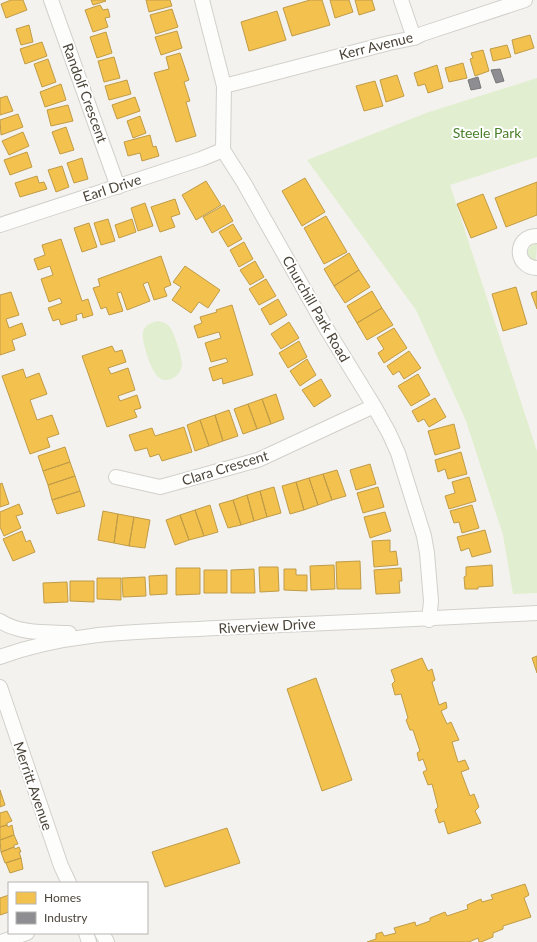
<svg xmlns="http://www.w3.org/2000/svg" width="537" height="942" font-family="Lato,sans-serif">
	<rect width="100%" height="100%" fill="#f4f2ee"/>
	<path fill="#e1eecf" d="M 537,78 L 537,157 L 450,185 L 537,451 L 537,593 L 513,594 L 503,535 L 466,421 L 416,310 L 307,160 L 426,113 Z
		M 535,244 L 537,244 L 536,261 L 530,259 L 527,253 L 530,246 Z
		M 158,321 C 162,322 166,323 169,326 C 174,331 182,357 182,364 C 182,369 179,374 175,377 C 158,388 151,367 147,355 C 143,340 136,325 158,321 Z"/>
	<path fill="#f2c14e" stroke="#c09c48" d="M 11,0 L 23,0 L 27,10 L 6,18 L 1,4 Z
		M 91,0 L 105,0 L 106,1 L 93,5 Z
		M 146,0 L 170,0 L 172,6 L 149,12 Z
		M 310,0 L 322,0 L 330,25 L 292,36 L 283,8 Z
		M 330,0 L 349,0 L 353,12 L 335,18 Z
		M 355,0 L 372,0 L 375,10 L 359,15 Z
		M 100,5 L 103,10 L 108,9 L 110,17 L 105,18 L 108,27 L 93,32 L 85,10 Z
		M 172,9 L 178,27 L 156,34 L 150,15 Z
		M 277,11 L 286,40 L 249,51 L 241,22 Z
		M 29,25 L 33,42 L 21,45 L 16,29 Z
		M 177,31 L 182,48 L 161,55 L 155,37 Z
		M 106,32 L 112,53 L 97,58 L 90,37 Z
		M 530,35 L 534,48 L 515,54 L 512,40 Z
		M 42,42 L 47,56 L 25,64 L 20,49 Z
		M 507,45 L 511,57 L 493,61 L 490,49 Z
		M 483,50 L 489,71 L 475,76 L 470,59 L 473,58 L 471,53 Z
		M 180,53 L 189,80 L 184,82 L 190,101 L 186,102 L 196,136 L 176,142 L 154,73 L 169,69 L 166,57 Z
		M 114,57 L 120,78 L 104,82 L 98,61 Z
		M 48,59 L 56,82 L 42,87 L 34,64 Z
		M 463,63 L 467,78 L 449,82 L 445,68 Z
		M 437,65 L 443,88 L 428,93 L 425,84 L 418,86 L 414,73 Z
		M 397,75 L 404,96 L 386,102 L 380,80 Z
		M 127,80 L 131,94 L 109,100 L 105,86 Z
		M 375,81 L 383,106 L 364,111 L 356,86 Z
		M 61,84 L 66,100 L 45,107 L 40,92 Z
		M 7,96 L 13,111 L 0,115 L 0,98 Z
		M 135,97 L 140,111 L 117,119 L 112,105 Z
		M 68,105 L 73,121 L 51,126 L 47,110 Z
		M 18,114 L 23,127 L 1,135 L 0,120 Z
		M 140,116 L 146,133 L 133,138 L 127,121 Z
		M 66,127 L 74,150 L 60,154 L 52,132 Z
		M 23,132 L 29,146 L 9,155 L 2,141 Z
		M 150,135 L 153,147 L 156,146 L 159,156 L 142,161 L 140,153 L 128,156 L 124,142 Z
		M 27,152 L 32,167 L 10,175 L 4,160 Z
		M 82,158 L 88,179 L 74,183 L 67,163 Z
		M 62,166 L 69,187 L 56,192 L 48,170 Z
		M 37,176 L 39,183 L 44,182 L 47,189 L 20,197 L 15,183 Z
		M 305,178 L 325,212 L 302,226 L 282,191 Z
		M 206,181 L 221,205 L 196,220 L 182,195 Z
		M 537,182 L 537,215 L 506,227 L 495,198 Z
		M 483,194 L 497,228 L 471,238 L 457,204 Z
		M 175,199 L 180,214 L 171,217 L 175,227 L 160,232 L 151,207 Z
		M 145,203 L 153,226 L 138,231 L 131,208 Z
		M 224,205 L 233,221 L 212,233 L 203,217 Z
		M 326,216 L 347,252 L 324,264 L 304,228 Z
		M 108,219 L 115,241 L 101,245 L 94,223 Z
		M 132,219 L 136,232 L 119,238 L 115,225 Z
		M 89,223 L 97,247 L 82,252 L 74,228 Z
		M 233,224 L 242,239 L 228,247 L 219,232 Z
		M 61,239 L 82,301 L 88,299 L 93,315 L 83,318 L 82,313 L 76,315 L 77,320 L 61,325 L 59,319 L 53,321 L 48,308 L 62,303 L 60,298 L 49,302 L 41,279 L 53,275 L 50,266 L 38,270 L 34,259 L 45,255 L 42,245 Z
		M 244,242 L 253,259 L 239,267 L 230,250 Z
		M 349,253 L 359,270 L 334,286 L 324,269 Z
		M 161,256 L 171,285 L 164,288 L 167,296 L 154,300 L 148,282 L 143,284 L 150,301 L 127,310 L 121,292 L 117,293 L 123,311 L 109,315 L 106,307 L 101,309 L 93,288 L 100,286 L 98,279 Z
		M 255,261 L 264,277 L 250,285 L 240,270 Z
		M 185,266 L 220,290 L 208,308 L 199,302 L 191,313 L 172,300 L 181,287 L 173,282 Z
		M 359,270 L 370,287 L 345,303 L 334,286 Z
		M 266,279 L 276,296 L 259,305 L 249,289 Z
		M 516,287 L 527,324 L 503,331 L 492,294 Z
		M 372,291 L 382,308 L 357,323 L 347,306 Z
		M 537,291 L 537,309 L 531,293 Z
		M 11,292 L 19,315 L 6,319 L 9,328 L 22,323 L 26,335 L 12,340 L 15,350 L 0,355 L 0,295 Z
		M 278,299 L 287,315 L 270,325 L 261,309 Z
		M 232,305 L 253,375 L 223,384 L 222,378 L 213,381 L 209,368 L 228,362 L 226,358 L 211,362 L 205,343 L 221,338 L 219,332 L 198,338 L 194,326 L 202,323 L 200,317 L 217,312 L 216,310 Z
		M 382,308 L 393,325 L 367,340 L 357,323 Z
		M 289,322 L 299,338 L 281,349 L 271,334 Z
		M 394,328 L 407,348 L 384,363 L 378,353 L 384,349 L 377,338 Z
		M 299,341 L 307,357 L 288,368 L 279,353 Z
		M 112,346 L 115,352 L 122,350 L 126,362 L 108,368 L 111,374 L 128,368 L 135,390 L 118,396 L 120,401 L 137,395 L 141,408 L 134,410 L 137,417 L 107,427 L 82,356 Z
		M 409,351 L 421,368 L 404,379 L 399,371 L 393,375 L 387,366 Z
		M 307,359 L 316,375 L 300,386 L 290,371 Z
		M 23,369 L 26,378 L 39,373 L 47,394 L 30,400 L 37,420 L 52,415 L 59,434 L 47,438 L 50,447 L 30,454 L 2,376 Z
		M 418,374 L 430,395 L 411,406 L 398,386 Z
		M 321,379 L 331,396 L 314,407 L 302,390 Z
		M 276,394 L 284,419 L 271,424 L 262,399 Z
		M 435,398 L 446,417 L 429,427 L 424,419 L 418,422 L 412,411 Z
		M 262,399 L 271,424 L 257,429 L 248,404 Z
		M 248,404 L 257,429 L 243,434 L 234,409 Z
		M 229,410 L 238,436 L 223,441 L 215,415 Z
		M 215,415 L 223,441 L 209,446 L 200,420 Z
		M 200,420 L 209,446 L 195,451 L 187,425 Z
		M 454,424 L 460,448 L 435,455 L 428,431 Z
		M 184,427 L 192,452 L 162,461 L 159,454 L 150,457 L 147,448 L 135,451 L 129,435 L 152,428 L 155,436 Z
		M 65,447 L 70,462 L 43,471 L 38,456 Z
		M 461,452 L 467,474 L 448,479 L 445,469 L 438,472 L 435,460 Z
		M 70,462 L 75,476 L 48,485 L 43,471 Z
		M 370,464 L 376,484 L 356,490 L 350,470 Z
		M 337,470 L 346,496 L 332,500 L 323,474 Z
		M 323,474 L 332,500 L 318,505 L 309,478 Z
		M 75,476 L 80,491 L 52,500 L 48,485 Z
		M 469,477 L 476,501 L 449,509 L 445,496 L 455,493 L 452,482 Z
		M 309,478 L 318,505 L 304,510 L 296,482 Z
		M 296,482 L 304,510 L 290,514 L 282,486 Z
		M 2,483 L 9,504 L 0,507 L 0,484 Z
		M 274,487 L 281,513 L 267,517 L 260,491 Z
		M 378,487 L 384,507 L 363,513 L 357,493 Z
		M 80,491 L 85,506 L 57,514 L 52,500 Z
		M 260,491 L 267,517 L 254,521 L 247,495 Z
		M 247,495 L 254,521 L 241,525 L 233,500 Z
		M 233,500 L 241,525 L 228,528 L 219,504 Z
		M 19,504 L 23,514 L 16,516 L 21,528 L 4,536 L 0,527 L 0,512 Z
		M 210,505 L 218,532 L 204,536 L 195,510 Z
		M 472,505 L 479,528 L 462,533 L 459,522 L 454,523 L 450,511 Z
		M 195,510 L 204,536 L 189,540 L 180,515 Z
		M 103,511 L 118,514 L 114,543 L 98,540 Z
		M 385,512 L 391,531 L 370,538 L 364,517 Z
		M 118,514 L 134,517 L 129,546 L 114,543 Z
		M 180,515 L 189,540 L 175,545 L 166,520 Z
		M 134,517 L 150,520 L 145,548 L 129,546 Z
		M 485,530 L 491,552 L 472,557 L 469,548 L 461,551 L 457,537 Z
		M 22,531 L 26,542 L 30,540 L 35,552 L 13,561 L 3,539 Z
		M 390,540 L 390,552 L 396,551 L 398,565 L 374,567 L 372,541 Z
		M 360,561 L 361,589 L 337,589 L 336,562 Z
		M 334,565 L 335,589 L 311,590 L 310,566 Z
		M 492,565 L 493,586 L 478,587 L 478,589 L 465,589 L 464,577 L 466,576 L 466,567 Z
		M 259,567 L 278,567 L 279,591 L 260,592 Z
		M 176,568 L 200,568 L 200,594 L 176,595 Z
		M 401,568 L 402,581 L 399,581 L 400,593 L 376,594 L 374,570 Z
		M 254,569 L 255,593 L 231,593 L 231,570 Z
		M 284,569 L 296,569 L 296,575 L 307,575 L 307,591 L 284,590 Z
		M 204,570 L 227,570 L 227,593 L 204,593 Z
		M 167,575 L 167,594 L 150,595 L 149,576 Z
		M 145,577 L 146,596 L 123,597 L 122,578 Z
		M 97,578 L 121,578 L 121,600 L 97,599 Z
		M 70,581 L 94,581 L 94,602 L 70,601 Z
		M 67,582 L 68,602 L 44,603 L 43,583 Z
		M 537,656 L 537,673 L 532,658 Z
		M 422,658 L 428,671 L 432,669 L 435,680 L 432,682 L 439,705 L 446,702 L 447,708 L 441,711 L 447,724 L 451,722 L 459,740 L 452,742 L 458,762 L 465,760 L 469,769 L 461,772 L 470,796 L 474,794 L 479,807 L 475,811 L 481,823 L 448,834 L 444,821 L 439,823 L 435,810 L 438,807 L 432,784 L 428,785 L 423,772 L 427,770 L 423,759 L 419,761 L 417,753 L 420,751 L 413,730 L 410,730 L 406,720 L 408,718 L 401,694 L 395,695 L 392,684 L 395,681 L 391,670 Z
		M 316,678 L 352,780 L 322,791 L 287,689 Z
		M 0,790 L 5,805 L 0,807 Z
		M 7,811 L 12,821 L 7,823 L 7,825 L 0,827 L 0,813 Z
		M 7,825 L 8,827 L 12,825 L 14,835 L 0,840 L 0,827 Z
		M 227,828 L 240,863 L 165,887 L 152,852 Z
		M 14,835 L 18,844 L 14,845 L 14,847 L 1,852 L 0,840 Z
		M 14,847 L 15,849 L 19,847 L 21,852 L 19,852 L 21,858 L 5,863 L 1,852 Z
		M 21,858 L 23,869 L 10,873 L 6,863 Z
		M 525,884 L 529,895 L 524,898 L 531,917 L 503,926 L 503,929 L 493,933 L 493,937 L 481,942 L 479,942 L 478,938 L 469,942 L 367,942 L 376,939 L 376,934 L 382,932 L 384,936 L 396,933 L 394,928 L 415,922 L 416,926 L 430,921 L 430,918 L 445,912 L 447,916 L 468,909 L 467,905 L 481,899 L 482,902 L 493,899 L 491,895 Z
		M 9,895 L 9,912 L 0,915 L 0,898 Z"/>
	<path fill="#8d8d92" stroke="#797777" d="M 500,69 L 504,81 L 496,83 L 491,70 Z
		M 478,77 L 481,88 L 471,90 L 468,80 Z"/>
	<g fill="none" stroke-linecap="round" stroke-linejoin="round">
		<g stroke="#d2d0cb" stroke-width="16">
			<path id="minor" d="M 51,0 L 118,187
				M 202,0 L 224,86 L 223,150 L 244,183 L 326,328 L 374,406 L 389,433 L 398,453 L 424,536 L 427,553 L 431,601 L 429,620
				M 401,0 L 414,38
				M 224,86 L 389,43 L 414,38 L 422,34 L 525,0
				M 0,225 L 201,159 L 223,150
				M 537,236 C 514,236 514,267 537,268
				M 116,477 L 160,487 L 258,460 L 374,406
				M 0,621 C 20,634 46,632 69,633
				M 0,657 C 70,631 143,632 217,628 C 324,623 430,619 537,613
				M 0,687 L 61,866 L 69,883
				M 86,933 L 89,942
				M 102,933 L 107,942
				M 1,942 L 27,933"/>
		</g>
		<use href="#minor" stroke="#fdfdfc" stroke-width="14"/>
	</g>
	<g text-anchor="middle" stroke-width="4" stroke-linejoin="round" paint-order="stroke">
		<g font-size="14" fill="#4b4439" stroke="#fff">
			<text transform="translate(376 46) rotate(-14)" y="5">Kerr Avenue</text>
			<text transform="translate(85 93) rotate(70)" y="5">Randolf Crescent</text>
			<text transform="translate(112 188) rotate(-18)" y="5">Earl Drive</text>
			<text transform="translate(316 309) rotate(60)" y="5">Churchill Park Road</text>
			<text transform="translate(225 468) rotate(-17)" y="5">Clara Crescent</text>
			<text transform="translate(267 626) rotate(-3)" y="5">Riverview Drive</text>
			<text transform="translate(33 786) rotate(71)" y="5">Merritt Avenue</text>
		</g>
		<g font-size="14" fill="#4a7f2a" stroke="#fff">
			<text x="487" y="138">Steele Park</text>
		</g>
	</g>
	<rect x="8" y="882" width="140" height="52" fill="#ffffff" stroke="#b7b4b0"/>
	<rect x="16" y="892" width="20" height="12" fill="#f2c14e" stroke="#b7b4b0"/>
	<text x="44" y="902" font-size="12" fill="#4b4439">Homes</text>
	<rect x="16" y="912" width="20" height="12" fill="#8d8d92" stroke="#b7b4b0"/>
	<text x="44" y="922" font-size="12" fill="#4b4439">Industry</text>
</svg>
